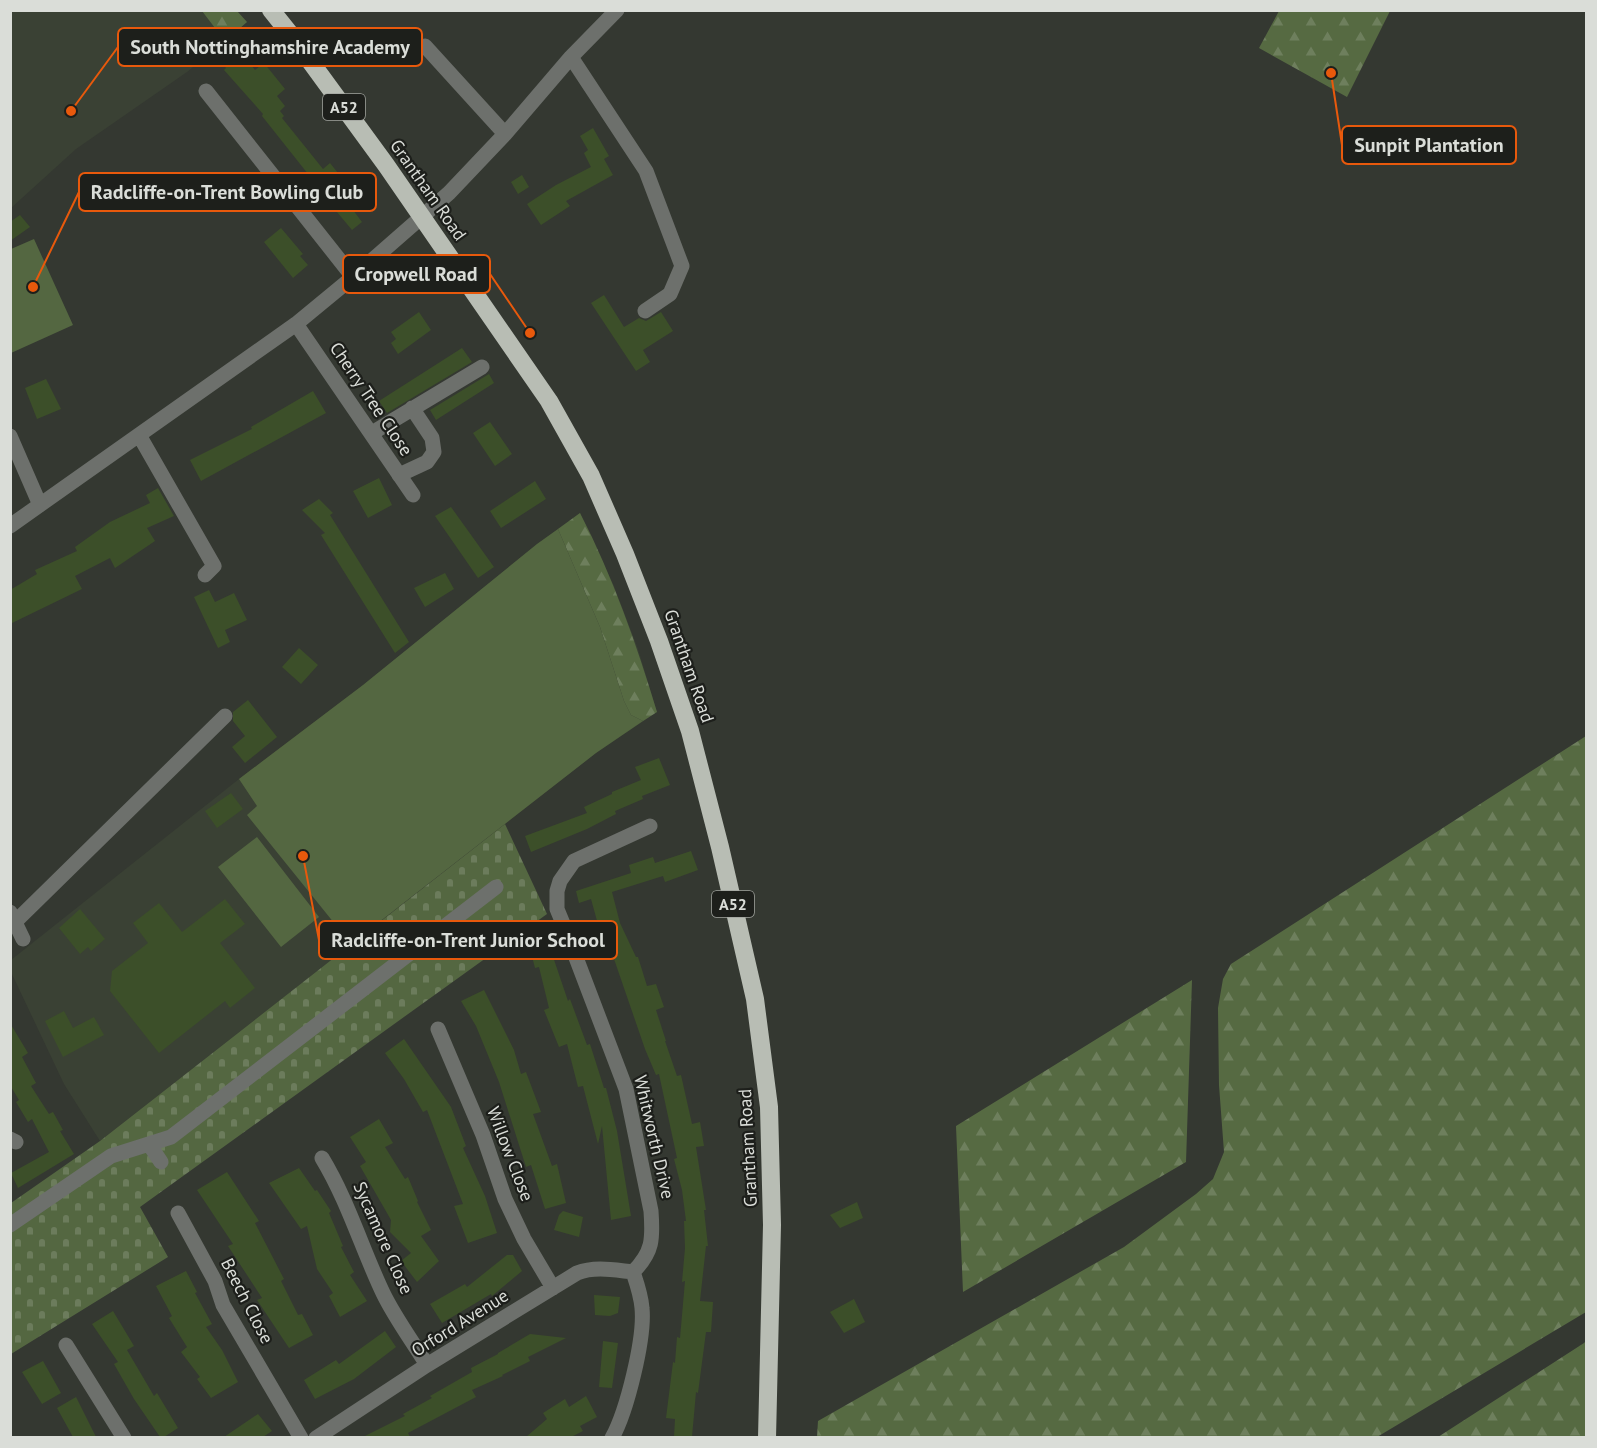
<svg xmlns="http://www.w3.org/2000/svg" width="1597" height="1448" font-family="'PT Sans',sans-serif">
	<defs>
		<pattern id="forest-firs" width="22" height="20" patternUnits="userSpaceOnUse" patternTransform="scale(1.5)"><rect width="22" height="20" fill="#566a42"/><path d="M5 1l3.5 6h-7zM16 11l3.5 6h-7z" fill="#6e7f5d"/></pattern>
		<pattern id="cemetery-stones" width="16" height="16" patternUnits="userSpaceOnUse" patternTransform="scale(1.5)"><rect width="16" height="16" fill="#546741"/><path d="M2 7V4a2 2 0 0 1 4 0v3zM10 15v-3a2 2 0 0 1 4 0v3z" fill="#6c7c5c"/></pattern>
	</defs>
	<rect width="100%" height="100%" fill="#343831"/>
	<path fill="#3a4134" d="M 11,11 L 237,11 L 247,22 L 187,72 L 76,149 L 11,208 Z
		M 580,513 L 614,586 L 638,649 L 657,712 L 596,753 L 100,1141 L 64,1084 L 11,972 L 11,960 L 239,779 L 363,685 L 537,544 Z"/>
	<path fill="url(#forest-firs)" d="M 202,11 L 237,11 L 247,22 L 225,41 Z
		M 1279,11 L 1279,10 L 1390,11 L 1347,97 L 1259,48 Z
		M 580,513 C 613,577 636,643 657,712 L 643,721 L 631,715 L 624,701 L 600,627 L 558,529 Z
		M 1586,736 L 1586,1312 L 1377,1437 L 817,1437 L 818,1421 L 1124,1247 L 1196,1194 L 1213,1179 L 1224,1152 L 1219,1085 L 1218,1008 L 1223,979 L 1231,964 Z
		M 1192,980 L 1186,1162 L 963,1292 L 956,1126 Z
		M 1586,1341 L 1586,1437 L 1438,1437 L 1584,1343 Z"/>
	<path fill="url(#cemetery-stones)" d="M 505,824 L 547,914 L 140,1207 L 168,1257 L 11,1354 L 11,1203 L 100,1141 Z"/>
	<path fill="#546741" d="M 34,239 L 73,325 L 11,353 L 11,249 Z
		M 558,529 L 600,627 L 624,701 L 631,715 L 643,721 L 596,753 L 351,944 L 247,815 L 257,806 L 239,779 L 363,685 L 537,544 Z
		M 257,837 L 319,917 L 281,947 L 218,867 Z"/>
	<path fill="#3c4f29" d="M 232,41 L 255,70 L 264,63 L 285,89 L 277,96 L 285,106 L 280,111 L 284,116 L 282,118 L 323,169 L 330,163 L 342,178 L 337,182 L 357,207 L 353,210 L 362,222 L 352,230 L 306,175 L 308,174 L 262,116 L 263,114 L 224,70 L 226,68 L 215,55 Z
		M 593,128 L 609,156 L 604,159 L 613,175 L 566,201 L 570,206 L 541,225 L 527,204 L 556,185 L 591,167 L 584,153 L 588,150 L 580,136 Z
		M 522,175 L 529,187 L 518,194 L 511,182 Z
		M 20,215 L 30,227 L 10,241 L 10,222 Z
		M 281,228 L 303,254 L 300,256 L 308,265 L 293,278 L 264,242 Z
		M 604,295 L 624,327 L 639,318 L 646,321 L 661,312 L 673,331 L 643,350 L 650,362 L 636,371 L 591,303 Z
		M 419,312 L 431,330 L 398,354 L 391,343 L 396,339 L 391,332 Z
		M 462,348 L 472,362 L 387,413 L 379,401 Z
		M 489,374 L 494,383 L 436,420 L 430,410 Z
		M 46,379 L 61,409 L 37,419 L 25,388 Z
		M 313,391 L 326,413 L 201,481 L 190,460 L 252,429 L 251,427 Z
		M 490,422 L 512,454 L 495,466 L 473,433 Z
		M 379,478 L 392,505 L 368,518 L 353,491 Z
		M 535,481 L 546,499 L 501,528 L 490,511 Z
		M 158,488 L 174,516 L 147,528 L 155,541 L 115,568 L 110,558 L 75,576 L 82,589 L 10,624 L 10,590 L 37,574 L 35,570 L 77,551 L 75,547 L 110,522 L 150,503 L 146,495 Z
		M 319,499 L 333,513 L 330,515 L 409,642 L 395,653 L 321,535 L 325,533 L 302,510 Z
		M 451,507 L 494,567 L 478,578 L 435,516 Z
		M 445,573 L 454,589 L 425,607 L 414,588 Z
		M 209,590 L 215,602 L 234,593 L 247,620 L 225,630 L 230,642 L 218,648 L 194,597 Z
		M 299,648 L 318,665 L 301,684 L 282,667 Z
		M 248,700 L 277,737 L 245,763 L 232,747 L 245,736 L 233,721 L 233,712 Z
		M 659,758 L 670,785 L 642,796 L 643,799 L 615,811 L 616,814 L 587,829 L 531,852 L 525,836 L 587,813 L 584,807 L 612,794 L 612,792 L 641,780 L 635,767 Z
		M 231,793 L 243,809 L 217,828 L 205,811 Z
		M 691,851 L 698,870 L 665,882 L 663,876 L 612,892 L 620,923 L 636,957 L 638,957 L 647,986 L 656,984 L 664,1007 L 656,1010 L 666,1041 L 665,1041 L 677,1076 L 681,1075 L 692,1124 L 700,1122 L 704,1146 L 696,1147 L 706,1210 L 704,1210 L 708,1246 L 706,1246 L 700,1301 L 713,1302 L 711,1332 L 706,1332 L 698,1393 L 696,1392 L 692,1437 L 674,1437 L 675,1419 L 666,1418 L 673,1362 L 675,1363 L 677,1337 L 680,1338 L 685,1281 L 682,1282 L 685,1248 L 684,1221 L 686,1221 L 682,1190 L 674,1159 L 677,1158 L 659,1074 L 656,1075 L 645,1049 L 614,959 L 612,960 L 602,927 L 599,928 L 591,899 L 579,903 L 576,891 L 631,873 L 629,865 L 653,857 L 655,863 Z
		M 225,899 L 245,924 L 220,943 L 255,988 L 230,1008 L 225,1001 L 159,1053 L 110,991 L 112,971 L 148,943 L 133,923 L 159,903 L 182,932 Z
		M 80,909 L 105,939 L 91,951 L 88,947 L 80,954 L 59,928 Z
		M 547,939 L 568,1001 L 570,999 L 587,1045 L 590,1044 L 604,1088 L 606,1088 L 617,1131 L 631,1216 L 611,1220 L 602,1126 L 598,1144 L 583,1086 L 578,1087 L 567,1044 L 559,1047 L 544,1010 L 549,1008 L 539,967 L 535,968 L 529,945 Z
		M 484,990 L 514,1050 L 521,1074 L 526,1072 L 541,1112 L 533,1114 L 552,1166 L 557,1164 L 566,1203 L 545,1209 L 531,1165 L 526,1167 L 499,1082 L 476,1026 L 461,1001 Z
		M 64,1011 L 73,1028 L 94,1017 L 104,1035 L 63,1057 L 45,1021 Z
		M 10,1023 L 28,1053 L 22,1057 L 36,1083 L 31,1086 L 49,1114 L 53,1112 L 63,1130 L 60,1131 L 74,1154 L 18,1188 L 11,1173 L 49,1152 L 32,1119 L 28,1122 L 16,1102 L 19,1100 L 10,1085 Z
		M 404,1039 L 451,1107 L 466,1146 L 463,1148 L 485,1196 L 497,1233 L 468,1243 L 454,1206 L 463,1204 L 427,1110 L 423,1112 L 404,1079 L 385,1053 Z
		M 379,1119 L 393,1143 L 385,1147 L 405,1179 L 408,1177 L 418,1201 L 417,1202 L 431,1230 L 421,1236 L 439,1261 L 417,1282 L 401,1261 L 411,1253 L 390,1232 L 391,1220 L 360,1166 L 366,1162 L 350,1137 Z
		M 299,1168 L 315,1191 L 317,1190 L 331,1211 L 329,1213 L 343,1246 L 341,1247 L 354,1272 L 350,1275 L 367,1301 L 340,1317 L 329,1296 L 333,1293 L 317,1269 L 307,1226 L 301,1229 L 269,1183 Z
		M 227,1172 L 259,1221 L 255,1223 L 284,1279 L 281,1281 L 298,1315 L 302,1314 L 313,1335 L 289,1348 L 257,1300 L 262,1298 L 228,1246 L 233,1244 L 197,1190 Z
		M 857,1202 L 863,1218 L 840,1228 L 830,1215 Z
		M 563,1211 L 583,1217 L 579,1237 L 554,1230 L 559,1215 Z
		M 507,1255 L 513,1255 L 522,1271 L 492,1296 L 491,1294 L 442,1323 L 430,1304 L 465,1284 L 467,1287 Z
		M 186,1271 L 197,1292 L 195,1293 L 212,1324 L 206,1327 L 222,1350 L 238,1382 L 211,1398 L 197,1379 L 200,1377 L 181,1352 L 187,1347 L 169,1318 L 172,1316 L 156,1286 Z
		M 594,1295 L 620,1297 L 618,1313 L 610,1316 L 595,1315 Z
		M 854,1299 L 865,1322 L 844,1333 L 830,1312 Z
		M 113,1311 L 134,1346 L 127,1350 L 154,1396 L 157,1393 L 178,1428 L 164,1437 L 160,1437 L 134,1399 L 114,1364 L 118,1362 L 92,1324 Z
		M 385,1331 L 396,1347 L 354,1379 L 315,1399 L 304,1380 L 336,1360 L 339,1364 Z
		M 530,1334 L 566,1338 L 528,1357 L 530,1361 L 502,1375 L 503,1376 L 472,1390 L 476,1397 L 408,1433 L 410,1437 L 363,1437 L 405,1416 L 403,1414 L 432,1398 L 430,1396 L 472,1372 L 471,1368 L 498,1354 L 498,1353 Z
		M 603,1341 L 618,1343 L 612,1388 L 599,1387 Z
		M 43,1361 L 61,1393 L 42,1404 L 22,1372 Z
		M 586,1396 L 597,1417 L 580,1426 L 583,1431 L 571,1437 L 526,1437 L 547,1419 L 543,1413 L 565,1399 L 569,1407 Z
		M 76,1397 L 96,1437 L 73,1437 L 57,1408 Z
		M 258,1414 L 272,1431 L 263,1437 L 224,1437 Z"/>
	<g fill="none" stroke-linecap="round" stroke-linejoin="round">
		<path stroke="#6d706c" stroke-width="15" d="M 425,46 L 505,134
			M 571,57 L 646,171 L 682,266 L 670,294 L 645,311
			M 206,91 L 353,277
			M 296,324 L 413,495
			M 372,433 L 482,367
			M 139,435 L 214,566 L 205,575
			M 10,436 L 40,505
			M 399,475 L 427,462 L 434,452 L 432,438 L 412,408
			M 10,526 L 296,324 L 353,277 L 449,193 L 505,134 L 571,57 L 617,10
			M 10,912 L 23,939
			M 15,922 L 225,716
			M 438,1029 L 483,1135 L 505,1199 L 524,1239 L 553,1288
			M 10,1139 L 16,1142
			M 149,1144 L 161,1162
			M 322,1158 C 348,1201 362,1249 383,1293 C 395,1318 413,1342 427,1365
			M 178,1213 L 215,1281 L 223,1305 L 301,1438
			M 10,1225 L 111,1156 L 171,1137 L 496,887
			M 66,1345 L 124,1438
			M 316,1438 L 427,1365 L 577,1273 C 595,1266 614,1270 633,1272
			M 612,1438 C 627,1411 645,1338 642,1308 C 641,1295 637,1284 633,1272 C 653,1252 653,1239 651,1211 L 626,1089 L 564,926 L 557,909 L 557,891 L 560,881 L 574,861 L 650,826"/>
		<path stroke="#b8bdb4" stroke-width="18" d="M 271,10 L 291,35 L 386,165 L 549,401 L 591,476 L 625,554 L 659,641 L 690,731 L 720,847 L 755,999 L 769,1107 L 772,1225 L 767,1438"/>
	</g>
	<g text-anchor="middle" stroke-width="4.5" stroke-linejoin="round" paint-order="stroke">
		<g fill="#1d1f1b" stroke="#a1a49f" stroke-width="1.5">
			<rect x="323" y="94" width="42" height="26" rx="4.5"/>
			<rect x="712" y="891" width="42" height="26" rx="4.5"/>
		</g>
		<g font-size="16" font-weight="bold" fill="#daddd8">
			<text x="344" y="113">A52</text>
			<text x="733" y="910">A52</text>
		</g>
		<g font-size="18" fill="#daddd8" stroke="#1d1f1b">
			<text transform="translate(428 190) rotate(55)" y="6">Grantham Road</text>
			<text transform="translate(371 399) rotate(56)" y="6">Cherry Tree Close</text>
			<text transform="translate(689 666) rotate(71)" y="6">Grantham Road</text>
			<text transform="translate(654 1137) rotate(77)" y="6">Whitworth Drive</text>
			<text transform="translate(748 1148) rotate(-93)" y="6">Grantham Road</text>
			<text transform="translate(510 1154) rotate(69)" y="6">Willow Close</text>
			<text transform="translate(383 1238) rotate(66)" y="6">Sycamore Close</text>
			<text transform="translate(247 1301) rotate(63)" y="6">Beech Close</text>
			<text transform="translate(460 1323) rotate(-32)" y="6">Orford Avenue</text>
		</g>
	</g>
	<path fill="none" stroke="#e8590c" stroke-width="2" d="M71 111L118 47M1331 73L1342 145M33 287L79 192M530 333L490 274M303 856L319 940"/>
	<g fill="#e8590c" stroke="#1d1f1b" stroke-width="2">
		<circle cx="71" cy="111" r="6"/>
		<circle cx="1331" cy="73" r="6"/>
		<circle cx="33" cy="287" r="6"/>
		<circle cx="530" cy="333" r="6"/>
		<circle cx="303" cy="856" r="6"/>
	</g>
	<g fill="#1d1f1b" stroke="#e8590c" stroke-width="2">
		<rect x="118" y="28" width="304" height="38" rx="6"/>
		<rect x="1342" y="126" width="174" height="38" rx="6"/>
		<rect x="79" y="173" width="297" height="38" rx="6"/>
		<rect x="343" y="255" width="147" height="38" rx="6"/>
		<rect x="319" y="921" width="298" height="38" rx="6"/>
	</g>
	<g font-size="20" text-anchor="middle" font-weight="bold" fill="#daddd8">
		<text x="270" y="54">South Nottinghamshire Academy</text>
		<text x="1429" y="152">Sunpit Plantation</text>
		<text x="227" y="199">Radcliffe-on-Trent Bowling Club</text>
		<text x="416" y="281">Cropwell Road</text>
		<text x="468" y="947">Radcliffe-on-Trent Junior School</text>
	</g>
	<rect width="1597" height="1448" fill="none" stroke="#daddd8" stroke-width="24"/>
</svg>
